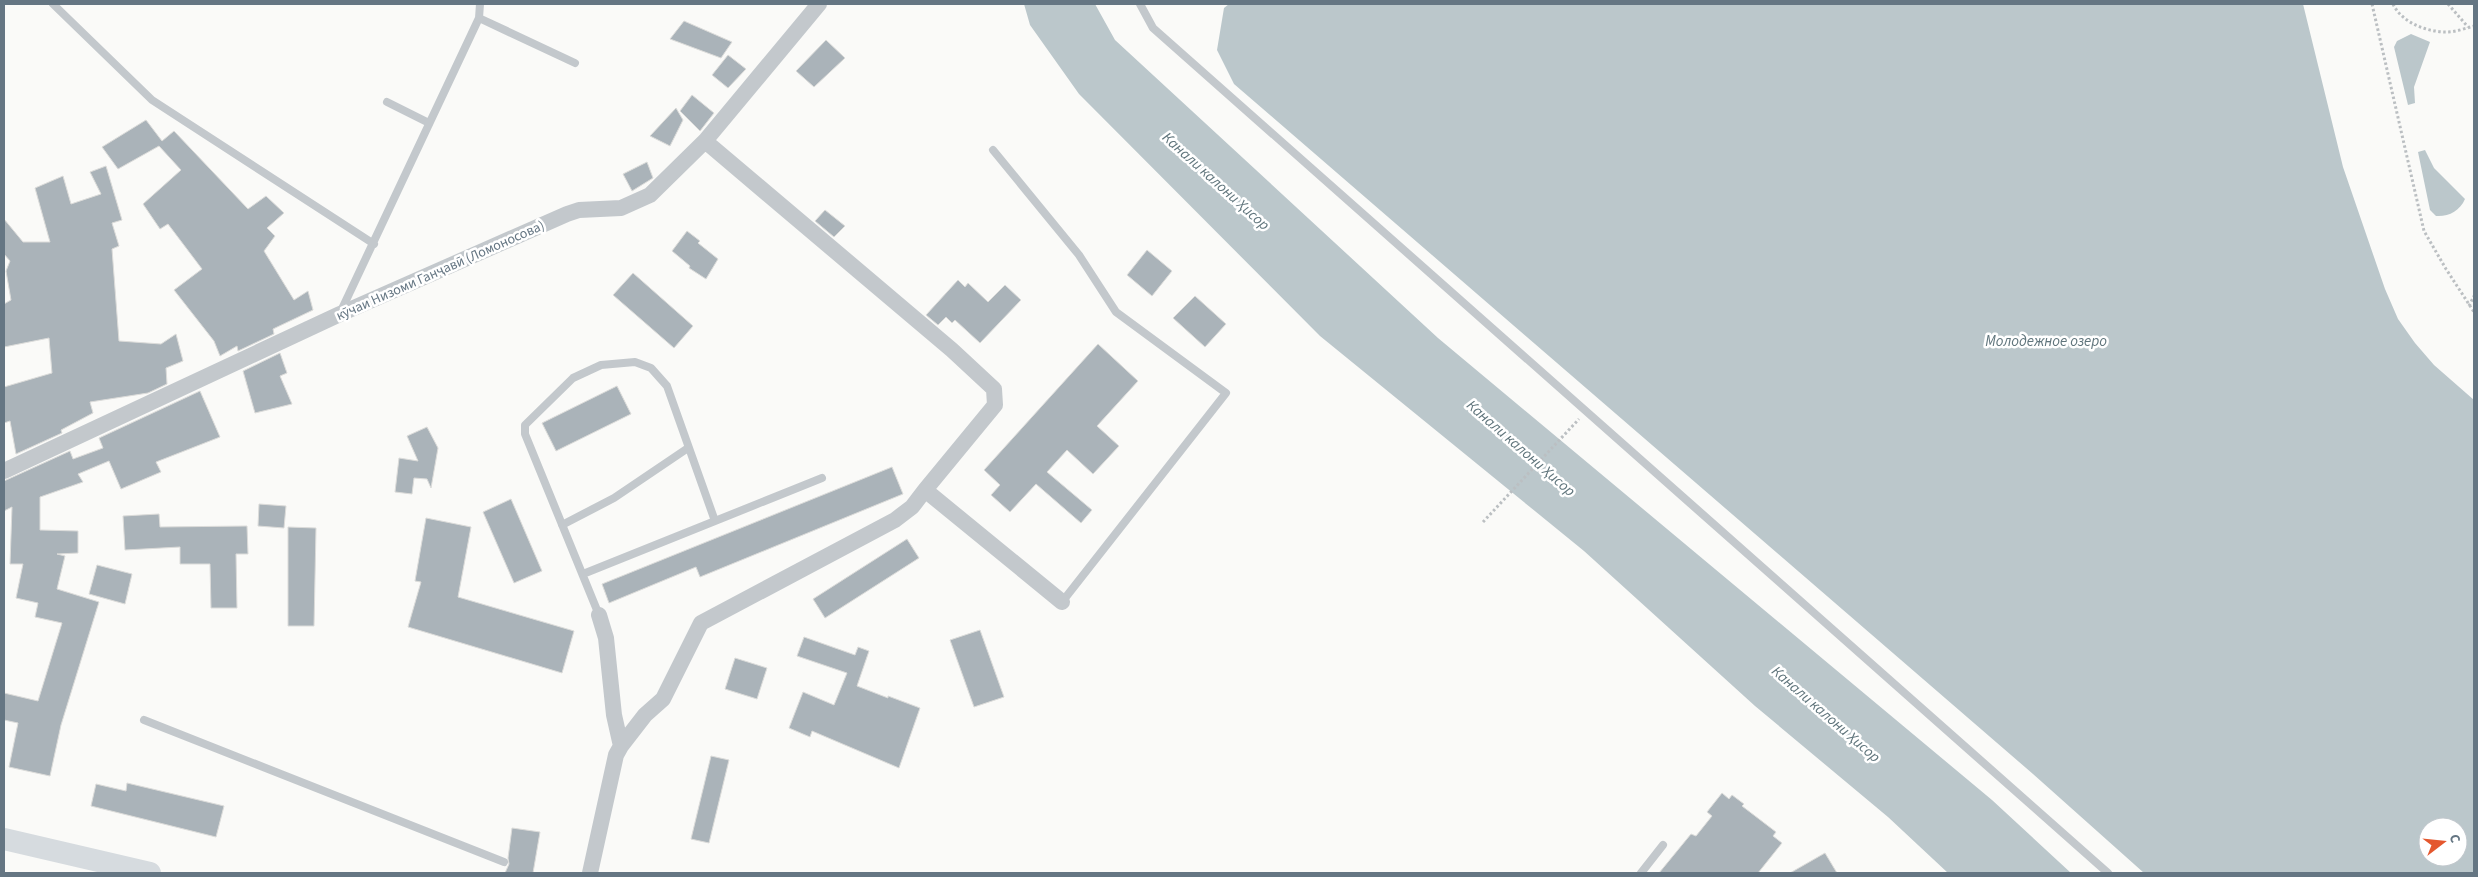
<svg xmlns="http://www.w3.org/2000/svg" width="2478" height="877" font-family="'Source Sans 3',sans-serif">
	<rect width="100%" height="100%" fill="#fafaf8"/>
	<path fill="#bbc7cb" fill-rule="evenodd" d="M 1024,4 L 1095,4 L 1115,40 L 1438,338 L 1992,800 L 2071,873 L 1948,873 L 1888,817 L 1755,706 L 1584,551 L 1320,336 L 1079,94 L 1030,25 Z
		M 1229,4 L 2303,4 L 2343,167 L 2385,289 L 2398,319 L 2415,343 L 2434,365 L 2474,400 L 2474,873 L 2144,873 L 2033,774 L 1234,84 L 1217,50 L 1224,8 ZM 2428,827 L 2458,827 L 2458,857 L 2428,857 Z
		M 2411,34 L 2430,42 L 2414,87 L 2415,103 L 2408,105 L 2394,47 L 2397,41 Z
		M 2425,150 L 2434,168 L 2465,199 C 2460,211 2448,217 2436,216 L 2430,210 L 2418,152 Z"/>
	<path fill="#aab3b9" stroke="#dcdcda" d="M 684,21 L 732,42 L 721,58 L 670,39 Z
		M 826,40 L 845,58 L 814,87 L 796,71 Z
		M 728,55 L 746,69 L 728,88 L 712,75 Z
		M 692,95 L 714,113 L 700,131 L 680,111 Z
		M 676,108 L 683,120 L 670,146 L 650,136 Z
		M 146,120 L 162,141 L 174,131 L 248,209 L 266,196 L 284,213 L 267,228 L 275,236 L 264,251 L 294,300 L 308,291 L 313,310 L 273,329 L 274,334 L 238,351 L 237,346 L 220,356 L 214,341 L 174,290 L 202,269 L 168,224 L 160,229 L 143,204 L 181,170 L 159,146 L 118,169 L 102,147 Z
		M 647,162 L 653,178 L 632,191 L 623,174 Z
		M 106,166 L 122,220 L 112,223 L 119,246 L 112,249 L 119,341 L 161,344 L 176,334 L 183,361 L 166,368 L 167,384 L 148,393 L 90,402 L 93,413 L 61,430 L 62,433 L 16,454 L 10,421 L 4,423 L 4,387 L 52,373 L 49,338 L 4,347 L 4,304 L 11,300 L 6,271 L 10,261 L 4,254 L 4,219 L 23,242 L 50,242 L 35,188 L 63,176 L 71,204 L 101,194 L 90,172 Z
		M 825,210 L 845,226 L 834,237 L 815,221 Z
		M 687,231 L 700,241 L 698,243 L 718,259 L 706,279 L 689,268 L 690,266 L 672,251 Z
		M 1147,250 L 1172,271 L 1152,296 L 1127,275 Z
		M 633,273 L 693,326 L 674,348 L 613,295 Z
		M 958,280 L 965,287 L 968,283 L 988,302 L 1005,285 L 1021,300 L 980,343 L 955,320 L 952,323 L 946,317 L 938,325 L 926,315 Z
		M 1195,296 L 1226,324 L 1205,347 L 1173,318 Z
		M 1098,344 L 1138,381 L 1097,426 L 1119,446 L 1093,474 L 1067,450 L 1047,472 L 1092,510 L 1081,523 L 1036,484 L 1010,512 L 991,495 L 1000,485 L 984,470 Z
		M 280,353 L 287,373 L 280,376 L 292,404 L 255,413 L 243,371 Z
		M 617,386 L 631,414 L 556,451 L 542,423 Z
		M 200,391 L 220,437 L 156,462 L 161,472 L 121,489 L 109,461 L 78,474 L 83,482 L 40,497 L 40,530 L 78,531 L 78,553 L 57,554 L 65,556 L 57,589 L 99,602 L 61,725 L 50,776 L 9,767 L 18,723 L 4,720 L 4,693 L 38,701 L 62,623 L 35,617 L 38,603 L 16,598 L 23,564 L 10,564 L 12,507 L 4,511 L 4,481 L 70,451 L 73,459 L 103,448 L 99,438 Z
		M 427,427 L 438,448 L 431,488 L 427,479 L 414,478 L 412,494 L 395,492 L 399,458 L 418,461 L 407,436 Z
		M 892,467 L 903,494 L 700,577 L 696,567 L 609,603 L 602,584 Z
		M 511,499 L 542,571 L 514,583 L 483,512 Z
		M 259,504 L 286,506 L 284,528 L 258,526 Z
		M 159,514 L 160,527 L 247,526 L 248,554 L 236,554 L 237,608 L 211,608 L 210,564 L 180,564 L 180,547 L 125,550 L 123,516 Z
		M 426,518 L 471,527 L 458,597 L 574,631 L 562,673 L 408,627 L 421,582 L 415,581 Z
		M 288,527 L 316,528 L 314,626 L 288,626 Z
		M 907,539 L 919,558 L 825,618 L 813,599 Z
		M 97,565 L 132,574 L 125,604 L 89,594 Z
		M 980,630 L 1004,697 L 974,707 L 950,640 Z
		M 804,637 L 855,655 L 858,647 L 869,651 L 857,686 L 888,698 L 888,696 L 920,708 L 899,768 L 812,731 L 810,737 L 789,728 L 803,692 L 834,705 L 847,673 L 797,656 Z
		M 735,658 L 767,668 L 757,699 L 725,689 Z
		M 711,756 L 729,760 L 709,843 L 691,839 Z
		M 127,783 L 224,806 L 216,837 L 91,806 L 96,784 L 126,791 Z
		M 1722,793 L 1729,799 L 1732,795 L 1744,804 L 1742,806 L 1776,832 L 1773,836 L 1782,843 L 1758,873 L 1659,873 L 1691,834 L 1696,836 L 1712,816 L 1707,812 Z
		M 512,828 L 540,832 L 533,873 L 505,873 L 509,864 L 508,858 Z
		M 1825,853 L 1837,873 L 1790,873 Z"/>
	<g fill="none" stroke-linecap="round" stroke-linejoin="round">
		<path stroke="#bbbfc2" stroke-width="3" stroke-dasharray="2.5 2.5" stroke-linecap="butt" d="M 2372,4 L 2424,231 L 2446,269 L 2474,312
			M 2393,4 C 2402,23 2427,32 2447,32 C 2456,32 2466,28 2474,26
			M 2448,4 L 2468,27
			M 2469,306 L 2474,296
			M 1483,522 L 1579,419"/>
		<path stroke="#c3c8cc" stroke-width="8" d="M 53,4 L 152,100 L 374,244
			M 1140,4 L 1153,28 L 2108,873
			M 479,18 L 575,63
			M 387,102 L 429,123
			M 993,150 L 1079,255 L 1116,312 L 1226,393 L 1062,602
			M 341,311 L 479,18 L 480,4
			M 715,521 L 822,478
			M 562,525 L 614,498 L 688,448
			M 583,574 L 715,521 L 667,386 L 651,368 L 635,362 L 601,365 L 573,378 L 525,425 L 525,434 L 599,615
			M 144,720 L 504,862
			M 1641,873 L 1663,845"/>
		<path stroke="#c3c8cc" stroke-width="16" d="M 705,141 L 952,350 L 994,389 L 995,405 L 925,490
			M 4,471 L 340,314 L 567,214 L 579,210 L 621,208 L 650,195 L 705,141 L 819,4
			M 599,615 L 606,638 L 614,715 L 621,746
			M 590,873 L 616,755 L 621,746 L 645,715 L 663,699 L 701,623 L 895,520 L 912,507 L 925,490 L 1062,602"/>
		<path stroke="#d6dbdf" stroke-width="22" d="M 4,839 L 150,873"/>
	</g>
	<g text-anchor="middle" stroke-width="5" stroke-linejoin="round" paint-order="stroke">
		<g font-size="14" fill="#657683" stroke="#fff">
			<text transform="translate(440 270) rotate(-24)" y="5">кӯчаи Низоми Ганҷавӣ (Ломоносова)</text>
		</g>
		<g font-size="15" font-style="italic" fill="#60757c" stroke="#fff">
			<text transform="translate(1216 181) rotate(42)" y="5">Канали калони Ҳисор</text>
			<text x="2046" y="346">Молодежное озеро</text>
			<text transform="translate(1521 448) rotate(41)" y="5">Канали калони Ҳисор</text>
			<text transform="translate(1826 714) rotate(41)" y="5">Канали калони Ҳисор</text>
		</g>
	</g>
	<rect width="2478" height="877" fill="none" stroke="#657683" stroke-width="10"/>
	<g transform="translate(2443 842) rotate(74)"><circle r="24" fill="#ffffff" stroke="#c1c8cd"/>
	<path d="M0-4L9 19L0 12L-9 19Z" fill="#e4572e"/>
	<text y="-8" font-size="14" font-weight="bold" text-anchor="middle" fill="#657683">С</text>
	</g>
</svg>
